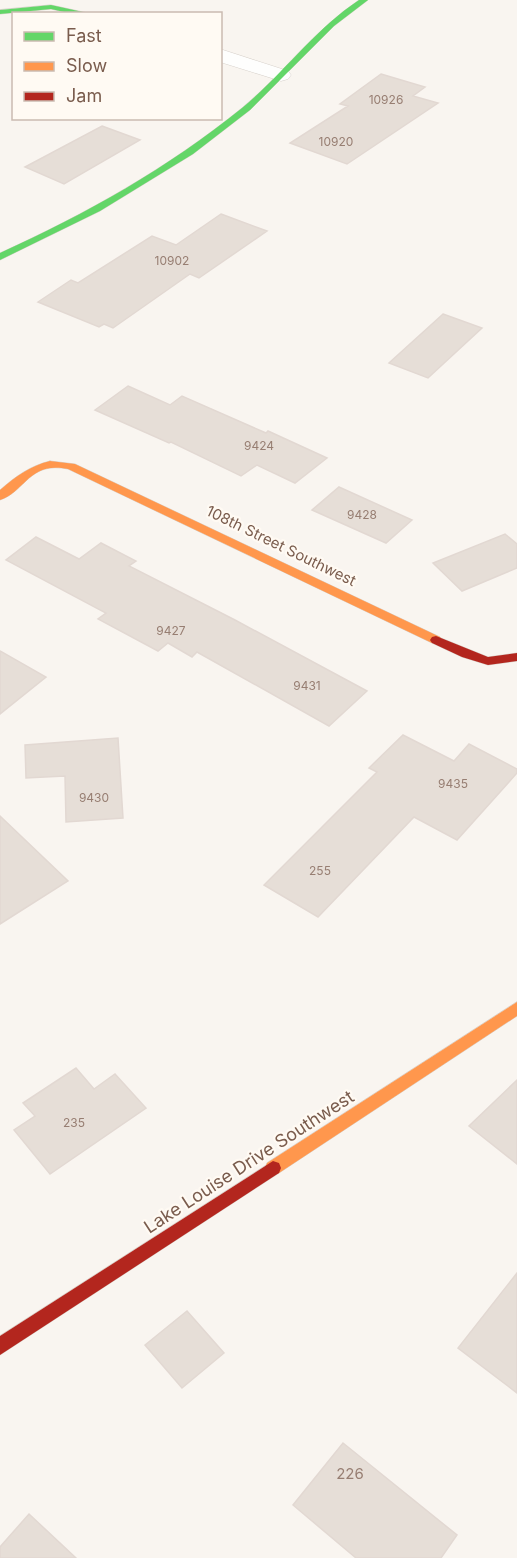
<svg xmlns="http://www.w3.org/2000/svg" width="517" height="1558" font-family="Inter,sans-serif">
	<rect width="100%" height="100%" fill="#f9f5f0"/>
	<path fill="#e6ded7" stroke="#e2d8d2" stroke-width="1.5" d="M 381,74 L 425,87 L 413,96 L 438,103 L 347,164 L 290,143 L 348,106 L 340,104 Z
		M 102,126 L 140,140 L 64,184 L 25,167 Z
		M 221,214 L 267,231 L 199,278 L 190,274 L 113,328 L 104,324 L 99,327 L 38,302 L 71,280 L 78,283 L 152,236 L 176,245 Z
		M 443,314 L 482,328 L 428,378 L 389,363 Z
		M 128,386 L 170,405 L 182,396 L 266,433 L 268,431 L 327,458 L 295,483 L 257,465 L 241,476 L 171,442 L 169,443 L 95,410 Z
		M 339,487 L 412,520 L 386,543 L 312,510 Z
		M 505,534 L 517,544 L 517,568 L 462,591 L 433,563 Z
		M 36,537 L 79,559 L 101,543 L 136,561 L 129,566 L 235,620 L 367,691 L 329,726 L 197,652 L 192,657 L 168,643 L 158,651 L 98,619 L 106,613 L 6,560 Z
		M 0,651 L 46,677 L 0,714 Z
		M 403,735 L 454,761 L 469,744 L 517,769 L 517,773 L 457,840 L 414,817 L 318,917 L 264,885 L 377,772 L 369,768 Z
		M 118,738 L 123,818 L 66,822 L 65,776 L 26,778 L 25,745 Z
		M 0,816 L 68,881 L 0,924 Z
		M 76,1068 L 94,1089 L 115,1074 L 146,1108 L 50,1174 L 14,1130 L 35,1116 L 23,1103 Z
		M 517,1080 L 517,1164 L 469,1126 Z
		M 517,1273 L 517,1393 L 458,1348 Z
		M 187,1311 L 224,1353 L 182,1388 L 145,1345 Z
		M 343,1443 L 457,1535 L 441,1558 L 356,1558 L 293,1505 Z
		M 29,1514 L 76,1558 L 0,1558 L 0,1547 Z"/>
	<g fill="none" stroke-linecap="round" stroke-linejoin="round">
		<g stroke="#d7d1cb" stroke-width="1">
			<path id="street" d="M 220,49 L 288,71 L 291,75 L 288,79 L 281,81 L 220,62 Z"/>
		</g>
		<g stroke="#d9d2cb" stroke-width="1">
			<path id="fast" d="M 359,0 L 368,0 L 334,26 L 250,110 L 193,154 L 100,211 L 0,260 L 0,253 C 86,214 168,168 242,108 C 283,74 314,30 359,0 Z
				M 51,5 L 92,14 L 73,14 L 51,9 L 0,14 L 0,10 Z"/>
		</g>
		<g stroke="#d9d2cb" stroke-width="1">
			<path id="slow" d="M 50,461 L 75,464 L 440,637 L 442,640 L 440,643 L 432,643 L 68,469 C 29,461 26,491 0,500 L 0,490 C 16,476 30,466 50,461 Z
				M 517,1002 L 517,1016 L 279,1173 L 273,1175 L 267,1173 L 265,1168 L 267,1163 Z"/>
		</g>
		<g stroke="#d9d2cb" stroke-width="1">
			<path id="jam" d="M 436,636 L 488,657 L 517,653 L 517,661 L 488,665 L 462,657 L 432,643 L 430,640 L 432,637 Z
				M 273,1161 L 279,1163 L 281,1168 L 279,1173 L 0,1355 L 0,1336 Z"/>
		</g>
		<use href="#street" fill="#fefefd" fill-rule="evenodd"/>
		<use href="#fast" fill="#63d668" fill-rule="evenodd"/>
		<use href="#slow" fill="#ff974d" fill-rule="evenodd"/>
		<use href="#jam" fill="#b3261e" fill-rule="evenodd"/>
	</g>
	<g text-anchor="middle" stroke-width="4.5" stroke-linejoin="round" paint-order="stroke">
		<g font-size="12" fill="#977e72">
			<text x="386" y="104">10926</text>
			<text x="336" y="146">10920</text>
			<text x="172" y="265">10902</text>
			<text x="259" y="450">9424</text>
			<text x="362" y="519">9428</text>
			<text x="171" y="635">9427</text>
			<text x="307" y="690">9431</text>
			<text x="453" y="788">9435</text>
			<text x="94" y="802">9430</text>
			<text x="320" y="875">255</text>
			<text x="74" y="1127">235</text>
		</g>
		<g font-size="15" fill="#7a5c4d" stroke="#fffaf3">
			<text transform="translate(281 546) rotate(26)" y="5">108th Street Southwest</text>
		</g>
		<g font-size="15" fill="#977e72">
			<text x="350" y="1479">226</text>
		</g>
		<g font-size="18" fill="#7a5c4d" stroke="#fffaf3">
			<text transform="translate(249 1162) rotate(-33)" y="6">Lake Louise Drive Southwest</text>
		</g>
	</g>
	<rect x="12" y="12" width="210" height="108" fill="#fffaf3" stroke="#cabbb1" stroke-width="1.5"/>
	<rect x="24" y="32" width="30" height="9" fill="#63d668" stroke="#cabbb1" stroke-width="1.5"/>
	<text x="66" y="42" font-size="18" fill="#7a5c4d">Fast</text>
	<rect x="24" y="62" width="30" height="9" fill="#ff974d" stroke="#cabbb1" stroke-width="1.5"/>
	<text x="66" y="72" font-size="18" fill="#7a5c4d">Slow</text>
	<rect x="24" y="92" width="30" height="9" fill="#b3261e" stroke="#cabbb1" stroke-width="1.5"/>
	<text x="66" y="102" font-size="18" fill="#7a5c4d">Jam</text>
</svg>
